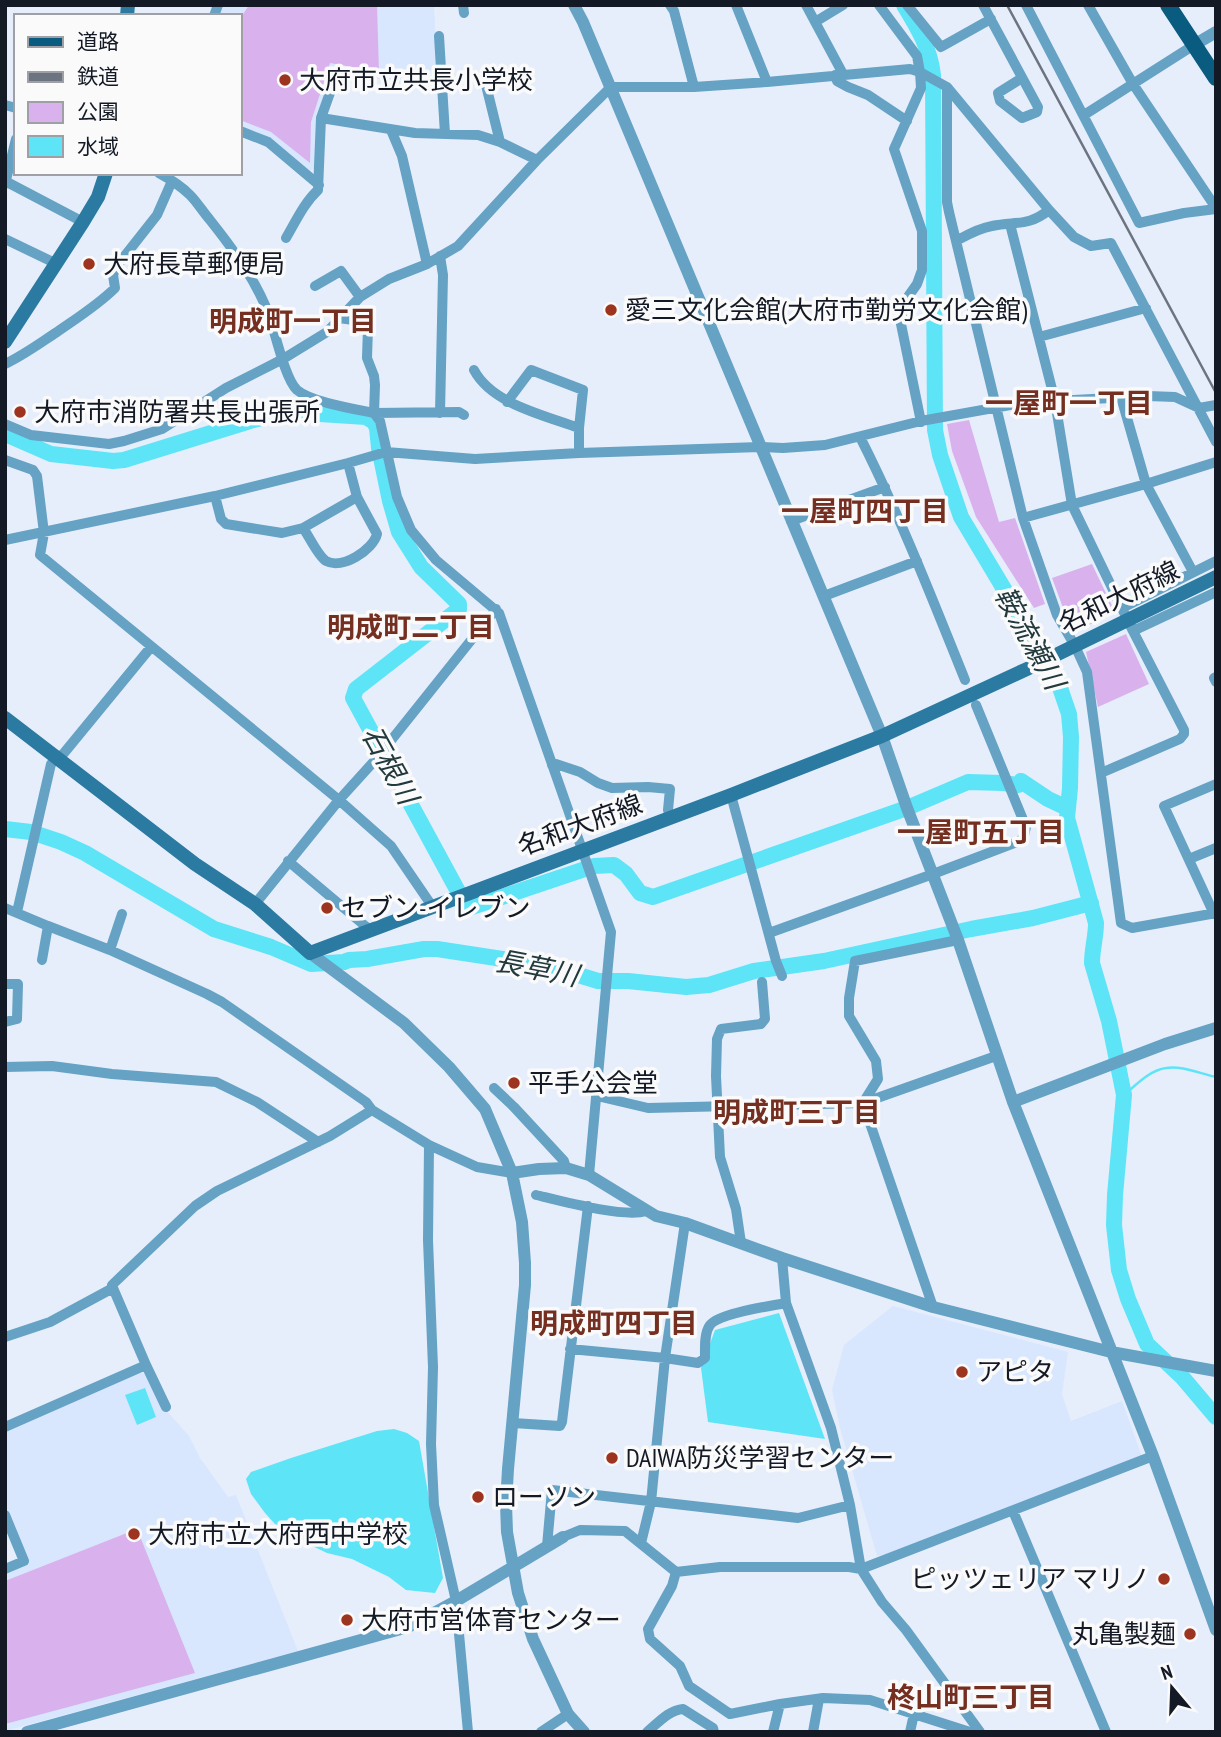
<svg xmlns="http://www.w3.org/2000/svg" width="1221" height="1737" font-family="'PT Sans Narrow','Noto Sans JP',sans-serif">
	<rect width="100%" height="100%" fill="#e6eefb"/>
	<path fill="#d8e6fe" d="M 223,5 L 434,5 L 438,91 L 334,70 L 316,121 L 315,168 L 309,171 L 240,127 L 240,16 L 219,16 Z
		M 893,1306 L 1068,1352 L 1062,1394 L 1071,1421 L 1122,1401 L 1142,1457 L 884,1555 L 877,1556 L 840,1428 L 832,1390 L 844,1345 Z
		M 140,1372 L 148,1375 L 164,1408 L 189,1436 L 200,1458 L 228,1497 L 236,1495 L 298,1651 L 5,1731 L 5,1573 L 29,1564 L 5,1504 L 5,1431 Z"/>
	<path fill="#d9b2ed" d="M 249,5 L 377,5 L 379,72 L 330,63 L 311,122 L 310,163 L 271,132 L 240,120 L 240,19 Z
		M 969,420 L 999,522 L 1015,518 L 1045,604 L 1034,608 L 976,517 L 952,451 L 947,424 Z
		M 1092,564 L 1115,612 L 1075,632 L 1066,616 L 1052,578 Z
		M 1126,634 L 1149,684 L 1098,707 L 1086,652 Z
		M 137,1529 L 195,1673 L 5,1724 L 5,1581 Z"/>
	<path fill="#5de4f7" d="M 779,1313 L 825,1439 L 708,1422 L 701,1368 L 715,1330 Z
		M 145,1388 L 156,1417 L 137,1425 L 125,1395 Z
		M 394,1429 L 407,1433 L 419,1441 L 443,1578 L 435,1593 L 406,1590 L 389,1577 L 352,1559 L 327,1553 L 306,1543 L 291,1530 L 275,1524 L 265,1513 L 251,1494 L 246,1479 L 251,1472 L 291,1458 L 377,1431 Z"/>
	<g fill="none" stroke-linecap="round" stroke-linejoin="round">
		<path stroke="#5de4f7" stroke-width="2.5" d="M 1124,1095 C 1136,1085 1150,1070 1166,1068 C 1181,1065 1201,1074 1216,1077"/>
		<path stroke="#5de4f7" stroke-width="16" d="M 904,5 C 918,28 930,48 933,75 L 935,430 L 940,455 L 961,517 L 1056,676 L 1069,714 L 1071,737 L 1070,788 L 1067,818 L 1096,923 C 1096,937 1092,949 1092,963 L 1109,1021 L 1124,1095 L 1115,1195 L 1114,1225 L 1119,1270 L 1128,1299 L 1147,1344 L 1183,1378 L 1216,1417
			M 5,434 L 51,454 L 113,461 L 124,460 L 250,421 L 297,409 L 320,414 L 366,417 L 374,422 L 377,428 L 379,448 L 390,501 L 399,532 L 421,567 L 459,604 L 459,609 L 356,689 L 353,698 L 466,906 L 469,908 L 594,866 L 614,865 L 626,874 L 640,893 L 653,897 L 907,808 L 968,782 L 1003,783 L 1018,785 L 1021,781 L 1048,799 L 1067,808
			M 5,829 L 31,832 L 61,842 L 85,853 L 214,929 L 271,947 L 311,964 L 344,962 L 349,960 L 367,959 L 424,949 L 437,949 L 549,966 L 598,981 L 628,981 L 686,987 L 709,985 L 754,971 L 824,961 L 971,929 L 1033,918 L 1091,903"/>
		<path stroke="#65a2c4" stroke-width="10" d="M 463,5 L 464,13
			M 670,5 L 674,11 L 694,87
			M 736,5 L 767,82
			M 806,5 L 843,74
			M 879,5 L 917,56 L 920,72 L 921,88 L 894,149 L 922,231 L 922,270 L 917,284 L 905,301 L 901,324 L 921,422
			M 907,5 L 941,47 L 991,19
			M 983,5 L 1038,107 L 1037,112 L 1022,118 L 1000,101 L 998,93 L 1022,78
			M 1026,5 L 1139,223 L 1184,213 L 1216,209
			M 1088,5 L 1133,84 L 1216,208
			M 214,16 L 218,5
			M 815,22 L 843,5
			M 439,36 L 445,134
			M 835,75 L 837,81 L 848,87 L 868,95 L 907,121
			M 484,77 L 500,142
			M 947,87 L 947,202 L 949,212 L 1023,518 L 1057,615 L 1075,646 L 1087,672 L 1121,923 L 1132,928 L 1216,913
			M 5,105 L 16,108
			M 1084,115 L 1194,45
			M 321,118 L 415,133 L 478,135 L 500,142 L 537,160
			M 391,130 L 402,156 L 427,264
			M 240,131 L 268,142 L 319,185
			M 159,173 C 170,179 181,186 190,195 C 197,202 203,212 210,220 C 233,249 256,280 269,315 C 275,332 285,379 297,390 C 311,402 354,409 374,413 L 380,421 L 397,497 L 411,530 L 436,560 L 499,613 L 611,932 L 589,1175
			M 5,181 L 83,222
			M 5,184 L 16,139
			M 1010,224 L 1055,401 L 1072,505 L 1133,631 L 1184,730 L 1184,734 L 1180,739 L 1101,773
			M 286,238 C 296,221 304,203 318,190 L 321,118 L 337,73 L 371,80
			M 5,239 L 57,264
			M 956,241 C 967,235 979,228 992,226 C 1015,221 1028,227 1049,210
			M 440,256 L 443,275 L 440,413
			M 315,286 L 341,271 L 360,297
			M 339,318 L 361,321 L 368,327 L 367,358 L 374,376 L 375,385 L 374,413 L 459,412 L 464,415
			M 1039,337 L 1146,308
			M 5,364 C 24,355 40,343 57,332 C 77,318 98,305 115,288 L 113,275 L 116,267 L 157,215 L 172,181
			M 474,370 C 492,404 544,415 579,428
			M 1121,397 L 1146,484 L 1193,572
			M 507,402 L 531,370 L 583,390 L 579,428 L 579,453
			M 5,424 L 31,435 L 109,444 L 124,441 L 162,429 L 226,388 L 283,359 L 327,332 L 360,297 L 389,279 L 427,264 L 458,246 L 537,160 L 611,87 L 694,87 L 767,82 L 910,69 L 920,72 L 947,87 L 1049,210 L 1074,237 L 1091,246 L 1111,243 L 1216,442
			M 860,437 C 900,516 932,598 965,680
			M 5,460 L 33,470 L 37,476 L 44,533 L 40,555 L 339,800 L 391,846 L 432,906
			M 215,496 L 221,519 L 226,524 L 282,533 L 303,528 L 357,497
			M 1023,518 L 1146,484 L 1216,462
			M 791,521 L 885,487
			M 303,528 C 309,536 318,556 326,561 C 342,570 373,550 377,534 L 357,497 L 348,463
			M 5,540 L 215,496 L 348,463 L 386,452 L 475,459 L 579,453 L 760,447 L 783,448 L 825,445 L 921,421 L 1033,401 L 1055,401 L 1148,396 L 1175,397 L 1199,408 L 1216,405
			M 824,596 L 917,561
			M 1122,608 L 1216,561
			M 1133,631 L 1216,592
			M 1216,677 L 1214,678 L 1216,682
			M 552,765 L 556,764 L 580,772 L 598,783 L 612,788 L 648,787 L 670,789 L 668,810 L 670,817
			M 731,795 L 776,961 L 782,976
			M 1189,859 L 1216,848
			M 288,861 L 370,930
			M 255,904 L 339,800 L 377,758 L 496,609
			M 5,908 L 48,926 L 110,950 L 207,994 L 222,1002 L 366,1102 L 372,1110 L 429,1145 L 477,1167 L 512,1173
			M 17,912 L 51,764 L 64,753 L 151,647
			M 1214,914 L 1164,806 L 1216,784
			M 769,933 L 933,874 L 1020,841 L 1024,836 L 1026,827 L 976,705
			M 110,950 L 122,914
			M 42,960 L 48,926
			M 5,984 L 18,984 L 17,1019 L 5,1022
			M 5,1067 L 52,1066 L 112,1074 L 216,1082 L 257,1102 L 318,1142
			M 494,1088 L 514,1107 L 564,1161 L 566,1168
			M 597,1096 L 648,1108 L 863,1103 L 996,1056
			M 863,1103 L 878,1079 L 876,1061 L 849,1016 L 849,998 L 855,961 L 958,940
			M 863,1103 L 933,1307
			M 429,1145 L 428,1240 L 433,1367 L 431,1444 L 434,1505 L 456,1601 L 468,1732
			M 536,1195 C 561,1201 624,1218 646,1211
			M 741,1243 L 736,1209 L 720,1157 L 716,1076 L 717,1039 L 721,1029 L 761,1024 L 765,1019 L 762,982
			M 782,1258 L 786,1303 L 831,1428 L 850,1505 L 861,1569 L 882,1602 L 906,1630 L 980,1732
			M 113,1288 L 146,1365 L 166,1407
			M 5,1337 L 50,1322 L 113,1288 L 112,1285 L 195,1206 L 217,1191 L 330,1136 L 372,1110
			M 570,1349 L 665,1358 L 698,1363 L 705,1358 C 705,1348 704,1333 710,1325 C 719,1313 771,1306 786,1303
			M 513,1423 L 560,1426 L 562,1422 L 588,1206
			M 5,1427 L 146,1365
			M 1013,1511 L 1106,1732
			M 5,1515 L 24,1561 L 5,1569
			M 563,1537 L 580,1530 L 625,1531 L 676,1572 L 720,1567 L 849,1567 L 861,1569 L 1153,1456
			M 641,1543 L 651,1502 L 665,1358 L 685,1223
			M 547,1546 L 552,1490 L 798,1518 L 850,1505
			M 676,1572 L 672,1586 L 648,1629 L 650,1639 L 680,1666 L 689,1686 L 730,1714 L 780,1704 L 823,1698 L 870,1700 L 970,1732
			M 541,1732 L 568,1714
			M 647,1732 C 658,1723 669,1710 683,1709 L 713,1728 L 714,1732
			M 773,1732 L 780,1704
			M 813,1732 L 819,1699
			M 910,1732 L 914,1714"/>
		<path stroke="#65a2c4" stroke-width="12" d="M 574,5 L 583,22 L 882,736 L 907,808 L 958,940 L 1013,1102 L 1153,1456 L 1216,1630
			M 1194,45 L 1216,32
			M 310,953 L 404,1023 L 449,1067 L 485,1109 L 512,1173 L 522,1222 L 525,1263 L 525,1285 L 508,1469 L 506,1504 L 507,1532 L 518,1593 L 533,1639 L 568,1714 L 584,1732
			M 1013,1102 L 1165,1044 L 1216,1028
			M 512,1173 L 539,1169 L 566,1168 L 589,1175 L 656,1216 L 685,1223 L 782,1258 L 933,1307 L 1111,1352 L 1216,1371
			M 27,1732 L 408,1627 L 456,1601 L 563,1537"/>
		<path stroke="#2a7aa1" stroke-width="14" d="M 127,16 L 128,5
			M 5,342 L 83,222 L 98,197 L 106,173
			M 5,718 L 195,864 L 255,904 L 310,953 L 731,795 L 882,736 L 1027,669 L 1216,577"/>
		<path stroke="#095c80" stroke-width="16" d="M 1168,5 L 1216,78"/>
		<path stroke="#6d7481" stroke-width="2.5" d="M 1007,5 L 1216,393"/>
	</g>
	<g fill="#9d341f" stroke="#fafafa" stroke-width="2.5">
		<circle cx="285" cy="80" r="7"/>
		<circle cx="89" cy="264" r="7"/>
		<circle cx="611" cy="310" r="7"/>
		<circle cx="20" cy="412" r="7"/>
		<circle cx="327" cy="908" r="7"/>
		<circle cx="514" cy="1083" r="7"/>
		<circle cx="962" cy="1372" r="7"/>
		<circle cx="612" cy="1458" r="7"/>
		<circle cx="478" cy="1497" r="7"/>
		<circle cx="134" cy="1534" r="7"/>
		<circle cx="1164" cy="1579" r="7"/>
		<circle cx="347" cy="1620" r="7"/>
		<circle cx="1190" cy="1634" r="7"/>
	</g>
	<g text-anchor="middle" stroke-width="7" stroke-linejoin="round" paint-order="stroke">
		<g font-size="26" fill="#131925" stroke="#fafafa" text-anchor="start">
			<text x="299" y="89">大府市立共長小学校</text>
			<text x="103" y="273">大府長草郵便局</text>
			<text x="625" y="319">愛三文化会館(大府市勤労文化会館)</text>
			<text x="34" y="421">大府市消防署共長出張所</text>
			<text x="341" y="917">セブン-イレブン</text>
			<text x="528" y="1092">平手公会堂</text>
			<text x="976" y="1381">アピタ</text>
			<text x="626" y="1467">DAIWA防災学習センター</text>
			<text x="492" y="1506">ローソン</text>
			<text x="148" y="1543">大府市立大府西中学校</text>
			<text x="1150" y="1588" text-anchor="end">ピッツェリア マリノ</text>
			<text x="361" y="1629">大府市営体育センター</text>
			<text x="1176" y="1643" text-anchor="end">丸亀製麺</text>
		</g>
		<g font-size="26" fill="#131925" stroke="#fafafa">
			<text transform="translate(1119 597) rotate(-26)" y="9">名和大府線</text>
			<text transform="translate(580 825) rotate(-20)" y="9">名和大府線</text>
		</g>
		<g font-size="28" font-weight="bold" fill="#742f21" stroke="#fafafa">
			<text x="293" y="331">明成町一丁目</text>
			<text x="1069" y="413">一屋町一丁目</text>
			<text x="865" y="521">一屋町四丁目</text>
			<text x="411" y="637">明成町二丁目</text>
			<text x="981" y="842">一屋町五丁目</text>
			<text x="797" y="1122">明成町三丁目</text>
			<text x="614" y="1333">明成町四丁目</text>
			<text x="971" y="1707">柊山町三丁目</text>
		</g>
		<g font-size="28" font-style="italic" fill="#22393d" stroke="#fafafa">
			<text transform="translate(1030 638) rotate(61)" y="10">鞍流瀬川</text>
			<text transform="translate(390 765) rotate(61)" y="10">石根川</text>
			<text transform="translate(537 968) rotate(11)" y="10">長草川</text>
		</g>
	</g>
	<rect width="1221" height="1737" fill="none" stroke="#131925" stroke-width="14"/>
	<rect x="14" y="14" width="228" height="161" fill="#fafafa" stroke="#9ea0a5" stroke-width="2"/>
	<rect x="28" y="37" width="35" height="10" fill="#095c80" stroke="#9ea0a5" stroke-width="2"/>
	<text x="77" y="49" font-size="21" fill="#131925">道路</text>
	<rect x="28" y="72" width="35" height="10" fill="#6d7481" stroke="#9ea0a5" stroke-width="2"/>
	<text x="77" y="84" font-size="21" fill="#131925">鉄道</text>
	<rect x="28" y="102" width="35" height="21" fill="#d9b2ed" stroke="#9ea0a5" stroke-width="2"/>
	<text x="77" y="119" font-size="21" fill="#131925">公園</text>
	<rect x="28" y="136" width="35" height="21" fill="#5de4f7" stroke="#9ea0a5" stroke-width="2"/>
	<text x="77" y="154" font-size="21" fill="#131925">水域</text>
	<g transform="translate(1172 1688) rotate(341)" stroke="#fafafa" stroke-width="5" paint-order="stroke">
	<path d="M0-5L12 26L0 18L-12 26Z" fill="#131925"/>
	<text y="-10" font-size="19" font-weight="bold" text-anchor="middle" fill="#131925">N</text>
	</g>
</svg>
